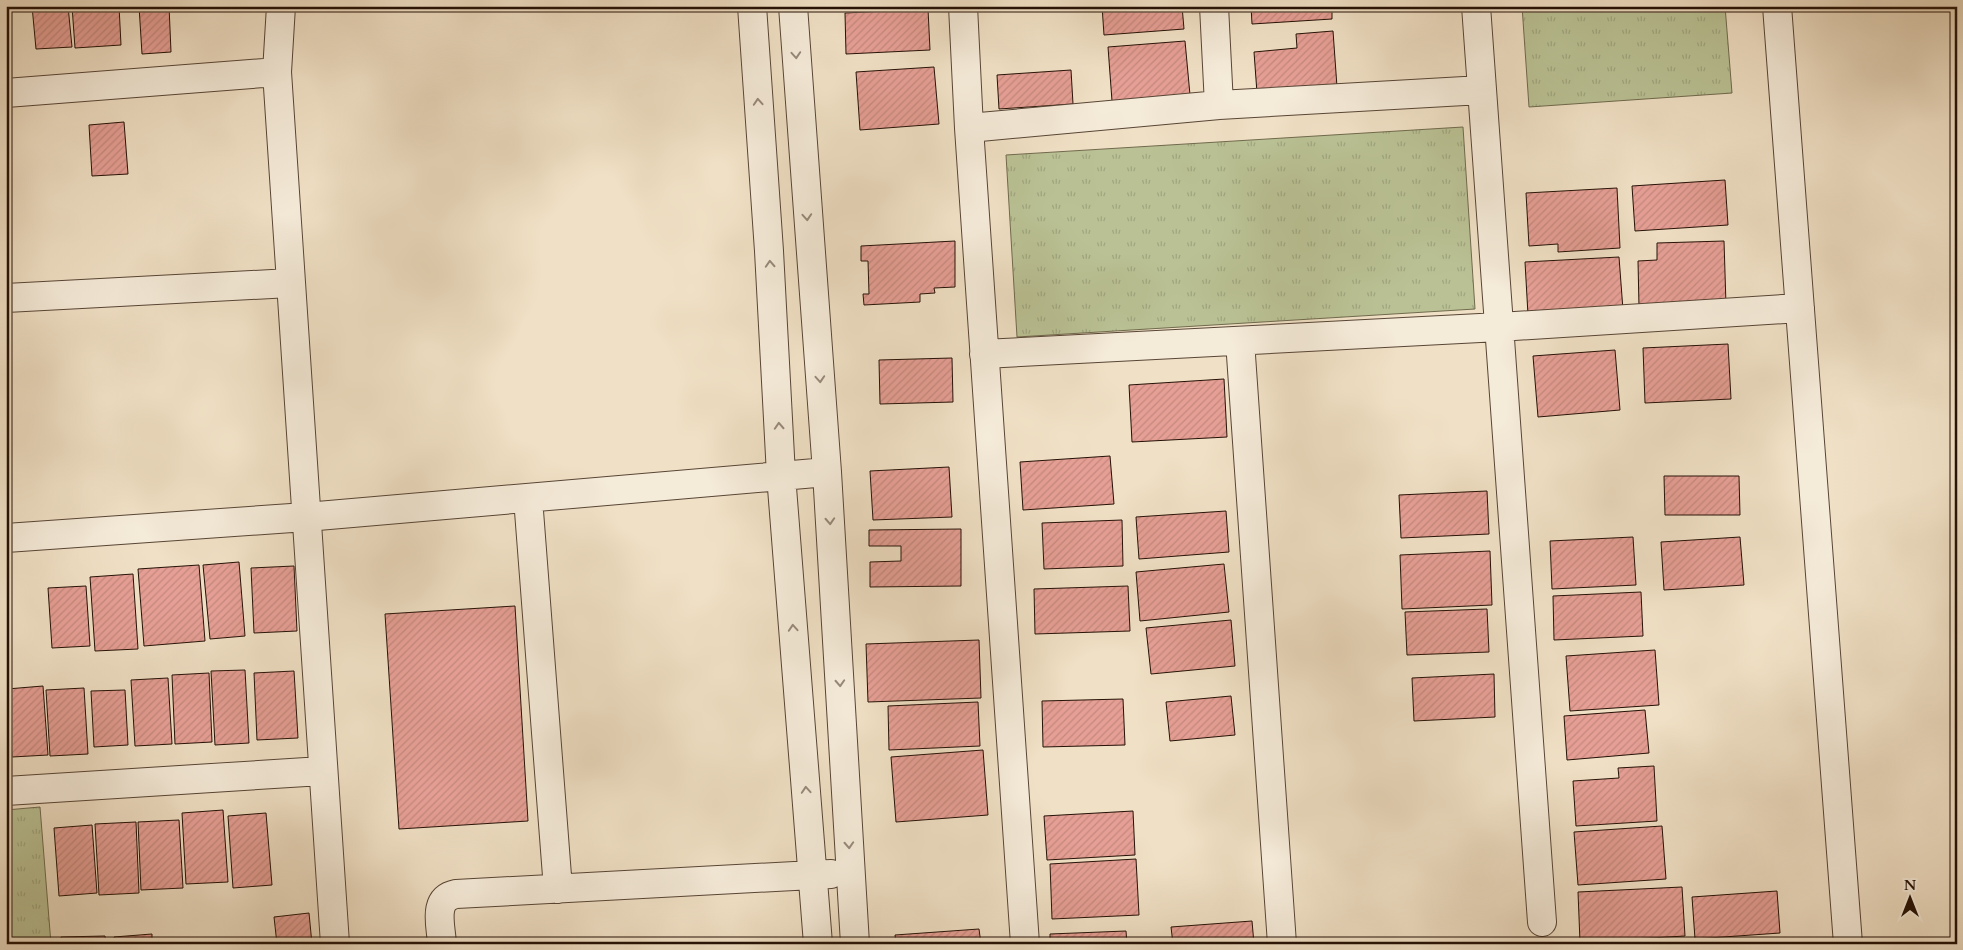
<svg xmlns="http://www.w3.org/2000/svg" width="1963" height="950" font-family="Cardo,serif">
	<defs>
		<pattern id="grass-tufts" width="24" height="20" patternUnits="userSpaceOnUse" patternTransform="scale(1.25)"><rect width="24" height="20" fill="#bac295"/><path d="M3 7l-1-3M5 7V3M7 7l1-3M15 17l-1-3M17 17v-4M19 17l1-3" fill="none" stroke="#a0a67f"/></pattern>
		<pattern id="building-hatch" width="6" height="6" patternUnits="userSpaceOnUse" patternTransform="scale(1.25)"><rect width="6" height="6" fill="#e69f95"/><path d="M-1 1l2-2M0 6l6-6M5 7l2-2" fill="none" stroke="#c5887f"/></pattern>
	</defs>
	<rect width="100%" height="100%" fill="#f0e0c5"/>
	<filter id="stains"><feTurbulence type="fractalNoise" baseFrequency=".004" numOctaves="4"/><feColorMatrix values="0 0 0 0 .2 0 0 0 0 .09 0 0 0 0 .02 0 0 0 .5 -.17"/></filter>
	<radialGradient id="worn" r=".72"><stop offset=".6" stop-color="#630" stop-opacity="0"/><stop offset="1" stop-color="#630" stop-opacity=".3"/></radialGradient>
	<path fill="url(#grass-tufts)" stroke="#706a4e" d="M 1522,6 L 1725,6 L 1732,93 L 1529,107 Z
		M 1463,127 L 1475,309 L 1017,337 L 1006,155 Z
		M 40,807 L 51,944 L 6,944 L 6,810 Z"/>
	<path fill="url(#building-hatch)" stroke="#251106" d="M 32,6 L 68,6 L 72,47 L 36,49 Z
		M 72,6 L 119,6 L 121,45 L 75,48 Z
		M 139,6 L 169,6 L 171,52 L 142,54 Z
		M 847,6 L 884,6 L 848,9 Z
		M 1102,6 L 1182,6 L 1184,29 L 1104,35 Z
		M 1251,6 L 1332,6 L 1332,19 L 1252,24 Z
		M 1896,6 L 1957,6 L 1957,9 L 1896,11 Z
		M 928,9 L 930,50 L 846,54 L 845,13 Z
		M 1333,31 L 1337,87 L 1257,93 L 1254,52 L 1297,48 L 1296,34 Z
		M 1185,41 L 1190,95 L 1112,101 L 1108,47 Z
		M 934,67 L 939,124 L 860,130 L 856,72 Z
		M 1071,70 L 1073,104 L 999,109 L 997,75 Z
		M 124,122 L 128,174 L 92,176 L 89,125 Z
		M 1725,180 L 1728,225 L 1635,231 L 1632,186 Z
		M 1617,188 L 1620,248 L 1558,252 L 1558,244 L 1529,246 L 1526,193 Z
		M 955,241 L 955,287 L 934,288 L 935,293 L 920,294 L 920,302 L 864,305 L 863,294 L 869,294 L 868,261 L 861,261 L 861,246 Z
		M 1724,241 L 1726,305 L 1639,307 L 1638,261 L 1657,260 L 1657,243 Z
		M 1619,257 L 1623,310 L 1528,315 L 1525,262 Z
		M 1728,344 L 1731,399 L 1645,403 L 1643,348 Z
		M 1615,350 L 1620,410 L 1538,417 L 1533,356 Z
		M 952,358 L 953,402 L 880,404 L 879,360 Z
		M 1224,379 L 1227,437 L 1132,442 L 1129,385 Z
		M 1110,456 L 1114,504 L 1023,510 L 1020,462 Z
		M 949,467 L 952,517 L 873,520 L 870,471 Z
		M 1664,476 L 1739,476 L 1740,515 L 1665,515 Z
		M 1487,491 L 1489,534 L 1401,538 L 1399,495 Z
		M 1226,511 L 1229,552 L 1139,559 L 1136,517 Z
		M 1122,520 L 1123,566 L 1044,569 L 1042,523 Z
		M 961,529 L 961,586 L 870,587 L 870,562 L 901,561 L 901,546 L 869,546 L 869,530 Z
		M 1633,537 L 1636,585 L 1552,589 L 1550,541 Z
		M 1740,537 L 1744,585 L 1664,590 L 1661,542 Z
		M 1490,551 L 1492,605 L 1402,609 L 1400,555 Z
		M 239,562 L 245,636 L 210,639 L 203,565 Z
		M 1224,564 L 1229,612 L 1140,621 L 1136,572 Z
		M 199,565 L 205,641 L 144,646 L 138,569 Z
		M 294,566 L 297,631 L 254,633 L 251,568 Z
		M 133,574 L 138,649 L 95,651 L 90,577 Z
		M 86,586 L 90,646 L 52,648 L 48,588 Z
		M 1128,586 L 1130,631 L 1035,634 L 1034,589 Z
		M 1641,592 L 1643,636 L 1554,640 L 1553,596 Z
		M 515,606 L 528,821 L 399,829 L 385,614 Z
		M 1487,609 L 1489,652 L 1407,655 L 1405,612 Z
		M 1231,620 L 1235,666 L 1151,674 L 1146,628 Z
		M 979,640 L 981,698 L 868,702 L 866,644 Z
		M 1655,650 L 1659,705 L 1570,711 L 1566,656 Z
		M 245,670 L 249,743 L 215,745 L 211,671 Z
		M 294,671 L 298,738 L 257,740 L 254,673 Z
		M 209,673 L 212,742 L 175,744 L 172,675 Z
		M 1494,674 L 1495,717 L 1414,721 L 1412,678 Z
		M 168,678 L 172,744 L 135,746 L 131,680 Z
		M 43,686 L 48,755 L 12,757 L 7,689 Z
		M 84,688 L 88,754 L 50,756 L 46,690 Z
		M 125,690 L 128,745 L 94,747 L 91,691 Z
		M 1231,696 L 1235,735 L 1170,741 L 1166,702 Z
		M 1123,699 L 1125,745 L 1043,747 L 1042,701 Z
		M 978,702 L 980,746 L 889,750 L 888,706 Z
		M 1645,710 L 1649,753 L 1567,760 L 1564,716 Z
		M 983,750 L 988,815 L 896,822 L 891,757 Z
		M 1654,766 L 1657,821 L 1576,826 L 1573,781 L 1619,778 L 1618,768 Z
		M 223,810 L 228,882 L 186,884 L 182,813 Z
		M 1133,811 L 1135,855 L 1047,860 L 1044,816 Z
		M 266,813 L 272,885 L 233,888 L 228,816 Z
		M 179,820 L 183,888 L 141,890 L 138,822 Z
		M 136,822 L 139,893 L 99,895 L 95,824 Z
		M 92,825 L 97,893 L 59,896 L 54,828 Z
		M 1662,826 L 1666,879 L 1578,885 L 1574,832 Z
		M 1136,859 L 1139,915 L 1052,919 L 1050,864 Z
		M 1682,887 L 1685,936 L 1580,942 L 1578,892 Z
		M 1777,891 L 1780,933 L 1695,939 L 1692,897 Z
		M 309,913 L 312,944 L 277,944 L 274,917 Z
		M 1252,921 L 1254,944 L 1173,944 L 1171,927 Z
		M 979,929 L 981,944 L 896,944 L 895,935 Z
		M 1126,931 L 1127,944 L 1050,944 L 1050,934 Z
		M 152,934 L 152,944 L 115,944 L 114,937 Z
		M 105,936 L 106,944 L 61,944 L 61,937 Z"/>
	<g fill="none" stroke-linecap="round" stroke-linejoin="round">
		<g stroke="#584536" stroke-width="30">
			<path id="minor" d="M 281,6 L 277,72 L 335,944
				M 752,6 L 769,251 L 781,475 L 818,944
				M 793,6 L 827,472 L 855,944
				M 963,6 L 969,128 L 1025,944
				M 1214,6 L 1219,105
				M 1476,6 L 1542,922
				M 1777,6 L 1848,944
				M 6,93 L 277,72
				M 969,128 L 1219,105 L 1482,90
				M 6,298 L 290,283
				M 1240,341 L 1282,944
				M 984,354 L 1499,327 L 1800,308
				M 528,498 L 558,889
				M 6,538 L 306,517 L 827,472
				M 6,791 L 322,771
				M 442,944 C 441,925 432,899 456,894 L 831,874"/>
		</g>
		<use href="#minor" stroke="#f5ebd9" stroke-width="28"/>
	</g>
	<defs><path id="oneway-chevron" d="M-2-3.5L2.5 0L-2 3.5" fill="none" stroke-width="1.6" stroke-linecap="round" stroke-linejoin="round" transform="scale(1.25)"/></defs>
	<g stroke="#97897a">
		<use href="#oneway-chevron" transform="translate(796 55) rotate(86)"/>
		<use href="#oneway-chevron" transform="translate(758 102) rotate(-94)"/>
		<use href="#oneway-chevron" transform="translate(807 217) rotate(86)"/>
		<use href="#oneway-chevron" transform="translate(770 264) rotate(-93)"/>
		<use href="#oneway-chevron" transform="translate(820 379) rotate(86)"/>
		<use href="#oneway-chevron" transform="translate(779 426) rotate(-93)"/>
		<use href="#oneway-chevron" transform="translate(830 521) rotate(87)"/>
		<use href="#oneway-chevron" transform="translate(793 628) rotate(-94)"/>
		<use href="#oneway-chevron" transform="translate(840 683) rotate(87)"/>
		<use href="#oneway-chevron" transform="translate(806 790) rotate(-94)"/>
		<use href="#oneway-chevron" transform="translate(849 845) rotate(87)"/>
	</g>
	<rect width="1963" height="950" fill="none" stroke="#f0e0c5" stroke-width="25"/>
	<rect x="8" y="8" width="1948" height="935" fill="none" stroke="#251106" stroke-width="2.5"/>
	<rect x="12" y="12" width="1938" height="925" fill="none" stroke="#251106"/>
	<g transform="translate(1910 898)" stroke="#f5ebd9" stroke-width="4" paint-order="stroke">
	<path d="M0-4L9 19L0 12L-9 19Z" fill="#251106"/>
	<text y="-8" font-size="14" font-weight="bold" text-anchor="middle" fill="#251106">N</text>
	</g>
	<rect width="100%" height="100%" filter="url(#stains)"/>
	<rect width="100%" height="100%" fill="url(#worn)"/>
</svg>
